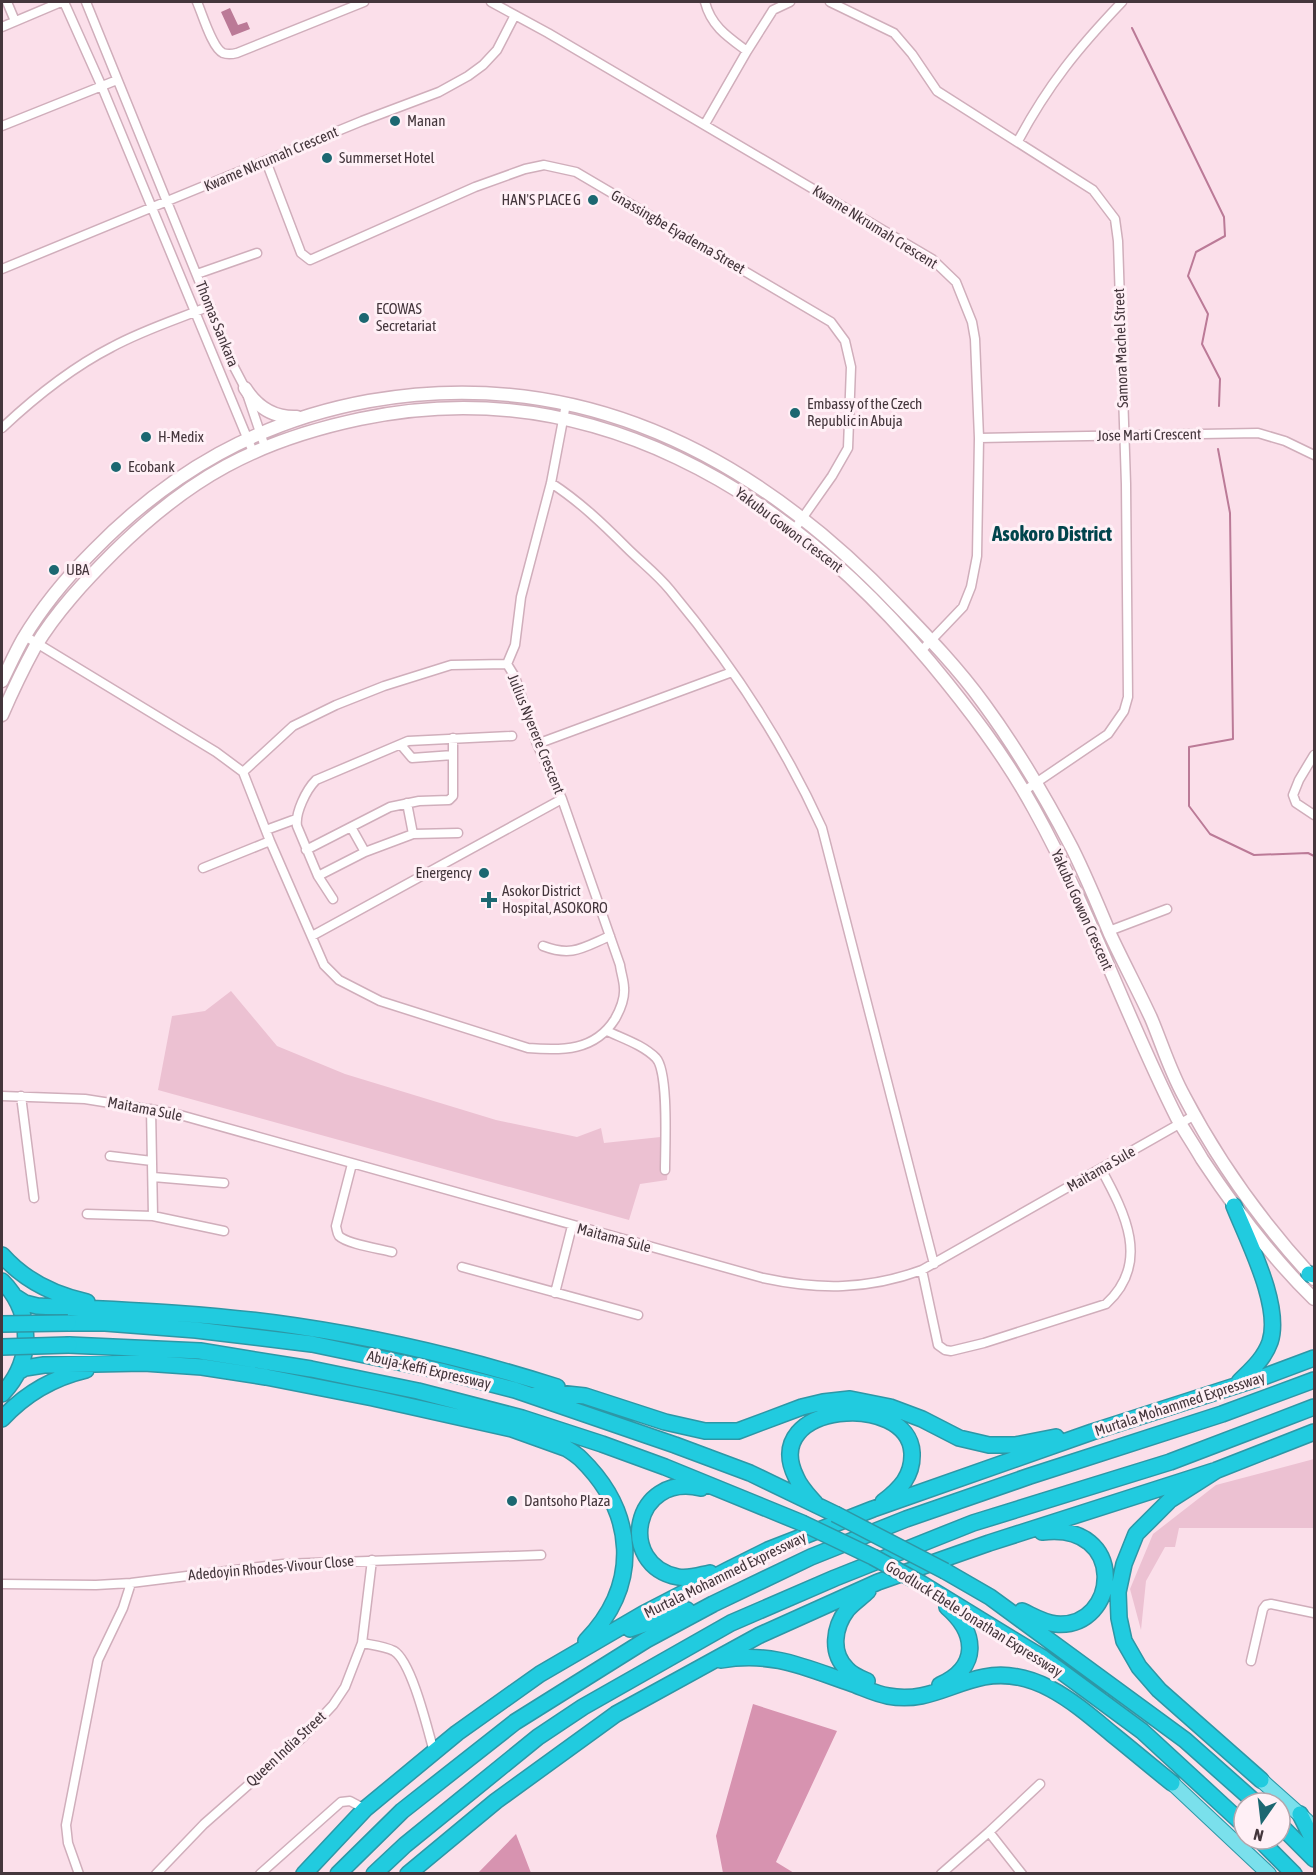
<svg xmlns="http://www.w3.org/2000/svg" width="1316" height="1875" font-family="'Asap Condensed',sans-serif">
	<rect width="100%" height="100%" fill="#fbdfea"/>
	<path fill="#ecc1d2" d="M 231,991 L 277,1046 L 345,1074 L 496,1120 L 577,1137 L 601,1128 L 604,1143 L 670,1136 L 667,1180 L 640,1184 L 629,1220 L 158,1090 L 172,1016 L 205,1011 Z
		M 1314,1459 L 1314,1528 L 1179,1528 L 1175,1547 L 1165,1547 L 1146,1581 L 1141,1630 L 1130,1589 L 1153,1534 L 1216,1485 Z"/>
	<path fill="#d793b0" d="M 753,1704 L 837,1731 L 776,1862 L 794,1873 L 723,1873 L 716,1836 Z
		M 516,1834 L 531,1873 L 478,1873 Z"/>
	<path fill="#bb7a97" d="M 230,8 L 238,25 L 247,22 L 250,29 L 232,36 L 221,12 Z"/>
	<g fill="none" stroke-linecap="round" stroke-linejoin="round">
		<path stroke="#bb7a97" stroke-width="2" d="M 1132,28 L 1224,217 L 1225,236 L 1196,252 L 1188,276 L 1208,314 L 1202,344 L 1220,379 L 1219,406
			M 1218,449 L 1230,513 L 1233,739 L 1189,747 L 1189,806 L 1210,834 L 1254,855 L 1308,853 L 1314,856"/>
		<g stroke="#d0aebb" stroke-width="11">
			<path id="street" d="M 7,2 L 15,21
				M 64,2 L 102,87 L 253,452
				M 86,2 L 234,367 L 245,388 L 265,447
				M 197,2 C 202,13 212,48 223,53 C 228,55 233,54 237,53 L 364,2
				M 491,2 L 548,33 L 932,259 L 956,282 L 972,322 L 975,339 L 979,438 L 977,556 L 971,587 L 963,607 L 921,651
				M 705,2 C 711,26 728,37 747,51
				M 830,2 L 894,33 L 912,54 L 937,91 L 1093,190 L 1115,219 L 1118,241 L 1126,484 L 1128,697 L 1124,711 L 1108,734 L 1024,791
				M 2,27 L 61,2
				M 705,124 L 747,51 L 773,10 L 790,2
				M 2,126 L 117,80
				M 1018,141 C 1048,85 1078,48 1122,2
				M 266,161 L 301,253 L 310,260 L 475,187 L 525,169 L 544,165 L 576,172 L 831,322 L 845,341 L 851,367 L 848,448 L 832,476 L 794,530
				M 2,269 L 362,121 L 439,92 L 468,76 L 483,65 L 497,50 L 515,15
				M 197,274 L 257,253
				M 2,428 C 35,397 71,368 112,347 C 143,330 178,319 210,306
				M 979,438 L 1258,433 L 1285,441 L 1314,455
				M 551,483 C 579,501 603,524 627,548 C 641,562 657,574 670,590 C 730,662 783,742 822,828 L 934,1264
				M 25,636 L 216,752 L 243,772 L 270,841 L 324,965 L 339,980 L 380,1001 L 528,1048 C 562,1051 595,1051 615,1019 C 620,1010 625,999 624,988 C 624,981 621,973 620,965 L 562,799 L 537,744 L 515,677 L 507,664 L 515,645 L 521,597 L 551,483 L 566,404
				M 537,744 L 732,672
				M 401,745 L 412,758 L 453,755
				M 1314,755 L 1299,780 L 1293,795 L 1296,803 L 1314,815
				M 243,772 L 293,726 L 336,705 L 384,686 L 451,665 L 507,664
				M 407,803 L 413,834
				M 351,827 L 365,852
				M 266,830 L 296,819
				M 306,850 L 390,807 L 419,801 L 449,800 L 453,796 L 453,738
				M 203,868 L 270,841
				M 318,876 L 365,852 L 413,834 L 458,833
				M 333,899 L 318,876 L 297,826 C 295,813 306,790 316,780 L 408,741 L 512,736
				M 1109,931 L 1167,909
				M 312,936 L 562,799
				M 543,946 C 572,957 582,948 610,936
				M 607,1031 C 624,1039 643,1045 656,1058 C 669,1072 665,1148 665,1170
				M 2,1096 L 85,1099 L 173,1113 L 763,1278 C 819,1290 867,1290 922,1270 L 1195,1115
				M 21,1096 L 34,1198
				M 151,1109 L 153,1216
				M 110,1156 L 152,1161
				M 352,1164 L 336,1226 C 337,1230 337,1233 339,1236 C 347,1244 381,1249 392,1252
				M 153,1177 L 224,1183
				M 87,1214 L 153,1216 L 224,1231
				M 462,1267 L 638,1315
				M 922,1270 L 938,1345 L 945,1350 L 951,1351 L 984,1343 L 1106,1304 C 1151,1263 1125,1213 1101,1169
				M 555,1293 L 572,1226
				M 2,1584 L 96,1585 L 131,1583 L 283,1564 L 541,1555
				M 362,1643 C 372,1645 384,1646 394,1651 C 412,1662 428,1731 434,1752
				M 1251,1661 L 1263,1609 L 1266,1605 L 1271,1604 L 1314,1613
				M 989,1832 L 1022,1874
				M 79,1874 L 68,1843 L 66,1825 L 98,1660 L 123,1608 L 131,1583
				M 156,1874 L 204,1824 L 304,1736 L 333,1705 L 345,1687 L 362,1643 L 372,1560
				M 260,1874 L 341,1802 L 350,1801 L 365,1809
				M 941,1874 L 989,1832 L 1040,1784"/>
		</g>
		<g stroke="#d0aebb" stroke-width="15">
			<path id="secondary" d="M 245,388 C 257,407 274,418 297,417
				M 2,681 C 9,667 15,653 23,639 C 42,607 67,577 93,551 C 170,472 259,421 369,401 C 580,364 754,455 897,605 C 927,636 958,668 984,704 C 1017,749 1046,798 1072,848 C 1086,876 1098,905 1110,934 C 1123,962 1138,990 1151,1018 C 1162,1044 1170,1071 1184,1096 C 1219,1163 1263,1224 1314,1279
				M 2,715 C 12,692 23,669 35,647 C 56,612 85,581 114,552 C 189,478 256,441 360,419 C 590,370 787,491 930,662 C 969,709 1005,756 1034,809 C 1089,908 1126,1017 1177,1118 C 1185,1132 1194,1145 1202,1159 C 1235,1209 1271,1257 1314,1299"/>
		</g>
		<g stroke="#2d97a6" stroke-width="16">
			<path id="primary" d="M 1261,1780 L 1307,1821
				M 1172,1783 L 1269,1874"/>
		</g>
		<g stroke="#2d97a6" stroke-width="18">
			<path id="highway" d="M 1234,1206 C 1248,1241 1282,1306 1270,1342 C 1264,1359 1251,1370 1239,1382
				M 2,1255 C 24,1280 55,1295 87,1302
				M 1309,1274 L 1314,1275
				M 2,1281 C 34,1313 33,1362 2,1394
				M 14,1296 L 25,1303 L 37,1306 C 124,1310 210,1313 296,1326 C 384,1339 472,1360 557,1387
				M 68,1323 L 105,1323 L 196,1330 L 312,1344 L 441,1371 L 515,1390 L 675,1445 L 750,1473 L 835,1514
				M 69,1345 L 200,1351 L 311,1369 L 418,1391 L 522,1418 L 602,1444 L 665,1467 L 802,1523
				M 18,1372 L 25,1368 L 44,1365 L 144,1363 L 202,1367 L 266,1377 L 373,1398 L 512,1429 L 565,1448
				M 539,1391 L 585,1396 L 665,1422 L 705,1431 L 738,1431 L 802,1407 L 823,1402 L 850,1399 L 890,1407 L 922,1419 L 959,1438 L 989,1445 L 1015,1445 L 1056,1437
				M 2,1419 C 25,1394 52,1378 86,1370
				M 558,1443 C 565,1448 574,1452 581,1459 C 636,1513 641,1584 586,1641
				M 701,1488 C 633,1472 616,1565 678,1577 C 689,1579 700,1575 710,1573
				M 815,1503 C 808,1495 800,1487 796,1477 C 759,1402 909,1391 912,1453 C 913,1476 900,1489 883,1502
				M 945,1571 L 990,1597 L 1185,1740 L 1256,1803
				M 922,1584 L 1043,1658 L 1142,1731 L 1244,1825
				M 1022,1611 C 1033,1616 1044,1623 1056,1624 C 1120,1629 1128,1521 1042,1532
				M 630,1629 L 687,1610
				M 721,1660 C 773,1651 806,1668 853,1684 C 864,1688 876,1694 888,1696 C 926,1703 949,1684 984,1677 C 1035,1667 1076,1704 1112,1734 C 1132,1750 1152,1767 1172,1783
				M 867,1681 C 860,1678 852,1675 847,1669 C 830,1653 834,1627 847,1610 C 853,1603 862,1597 868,1591
				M 940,1685 C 980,1667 977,1633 947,1607
				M 1261,1780 L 1159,1690 L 1139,1667 L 1124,1641 L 1119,1618 L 1118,1592 L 1124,1564 L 1136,1534 L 1170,1500 L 1217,1470 L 1314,1432
				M 1300,1814 L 1314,1842
				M 1280,1825 L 1314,1859
				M 1259,1839 L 1294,1874
				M 304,1874 L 365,1809 L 457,1733 L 540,1674 L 643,1614 L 728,1570 L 768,1550 L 873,1509 L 1092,1432 L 1263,1377 L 1314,1358
				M 338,1874 L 402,1811 L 515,1722 L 646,1640 L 713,1604 L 811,1557 L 906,1519 L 1030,1476 L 1222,1414 L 1314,1380
				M 374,1874 L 405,1845 L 538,1737 L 583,1707 L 731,1623 L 835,1578 L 973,1523 L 1170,1462 L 1314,1407
				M 408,1874 L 496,1801 L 616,1714 L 760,1635 L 878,1582 L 989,1543 L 1217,1470"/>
		</g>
		<use href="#street" stroke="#fff" stroke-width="8"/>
		<use href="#secondary" stroke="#fff" stroke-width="12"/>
		<use href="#primary" stroke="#7ae0ec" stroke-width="14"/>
		<use href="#highway" stroke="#21cbdf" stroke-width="15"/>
		<g stroke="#2d97a6" stroke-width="18" stroke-linecap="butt">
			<path id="highway-bridge" d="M 2,1324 L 68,1323
				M 2,1347 L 69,1345
				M 835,1514 L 945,1571
				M 802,1523 L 873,1557 L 922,1584"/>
		</g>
		<use href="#highway-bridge" stroke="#21cbdf" stroke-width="15"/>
	</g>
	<g fill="#1c6771" stroke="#fff0f6" stroke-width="2">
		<circle cx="395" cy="121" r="6"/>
		<circle cx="327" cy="158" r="6"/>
		<circle cx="593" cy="200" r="6"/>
		<circle cx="364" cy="318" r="6"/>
		<circle cx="795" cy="413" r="6"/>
		<circle cx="146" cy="437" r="6"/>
		<circle cx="116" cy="467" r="6"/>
		<circle cx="54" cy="570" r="6"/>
		<circle cx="484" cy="873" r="6"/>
		<path d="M486 891h6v6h6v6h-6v6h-6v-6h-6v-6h6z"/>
		<circle cx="512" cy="1501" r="6"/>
	</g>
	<g text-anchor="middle" stroke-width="6" stroke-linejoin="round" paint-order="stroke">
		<g font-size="15" fill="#44363c" stroke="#fff0f6" text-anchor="start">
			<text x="407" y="126">Manan</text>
			<text x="339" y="163">Summerset Hotel</text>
			<text x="581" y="205" text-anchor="end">HAN'S PLACE G</text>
			<text x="376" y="314">ECOWAS<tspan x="376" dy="17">Secretariat</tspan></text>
			<text x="807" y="409">Embassy of the Czech<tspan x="807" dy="17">Republic in Abuja</tspan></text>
			<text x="158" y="442">H-Medix</text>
			<text x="128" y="472">Ecobank</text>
			<text x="66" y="575">UBA</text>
			<text x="472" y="878" text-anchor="end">Energency</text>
			<text x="502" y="896">Asokor District<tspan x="502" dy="17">Hospital, ASOKORO</tspan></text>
			<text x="524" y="1506">Dantsoho Plaza</text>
		</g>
		<g font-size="15" fill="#44363c" stroke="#fff0f6">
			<text transform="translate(271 159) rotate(-23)" y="5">Kwame Nkrumah Crescent</text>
			<text transform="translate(875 227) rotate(32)" y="5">Kwame Nkrumah Crescent</text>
			<text transform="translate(678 232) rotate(30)" y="5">Gnassingbe Eyadema Street</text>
			<text transform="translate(217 324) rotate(68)" y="5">Thomas Sankara</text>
			<text transform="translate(1121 348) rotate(-92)" y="5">Samora Machel Street</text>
			<text transform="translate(1149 435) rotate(-1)" y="5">Jose Marti Crescent</text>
			<text transform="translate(789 530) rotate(37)" y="5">Yakubu Gowon Crescent</text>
			<text transform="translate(536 734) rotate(68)" y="5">Julius Nyerere Crescent</text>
			<text transform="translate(1082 910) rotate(66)" y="5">Yakubu Gowon Crescent</text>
			<text transform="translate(145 1109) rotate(11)" y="5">Maitama Sule</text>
			<text transform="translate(1101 1169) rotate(-30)" y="5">Maitama Sule</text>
			<text transform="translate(614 1238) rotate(15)" y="5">Maitama Sule</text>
			<text transform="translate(429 1370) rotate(13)" y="5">Abuja-Keffi Expressway</text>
			<text transform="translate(1180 1404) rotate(-18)" y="5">Murtala Mohammed Expressway</text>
			<text transform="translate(271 1568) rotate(-5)" y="5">Adedoyin Rhodes-Vivour Close</text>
			<text transform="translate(725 1575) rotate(-26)" y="5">Murtala Mohammed Expressway</text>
			<text transform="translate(974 1619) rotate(32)" y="5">Goodluck Ebele Jonathan Expressway</text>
			<text transform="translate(286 1749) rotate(-43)" y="5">Queen India Street</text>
		</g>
		<g font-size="21" font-weight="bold" fill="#01444c" stroke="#fff0f6">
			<text x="1052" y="541">Asokoro District</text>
		</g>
	</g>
	<rect width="1316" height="1875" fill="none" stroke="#44363c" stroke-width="6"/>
	<g transform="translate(1262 1821) rotate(194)"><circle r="28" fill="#fff0f6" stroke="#b4a6ac" stroke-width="1.5"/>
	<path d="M0-4.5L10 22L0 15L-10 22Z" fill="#1c6771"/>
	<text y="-9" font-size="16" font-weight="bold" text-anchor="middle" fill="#44363c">N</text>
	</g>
</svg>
